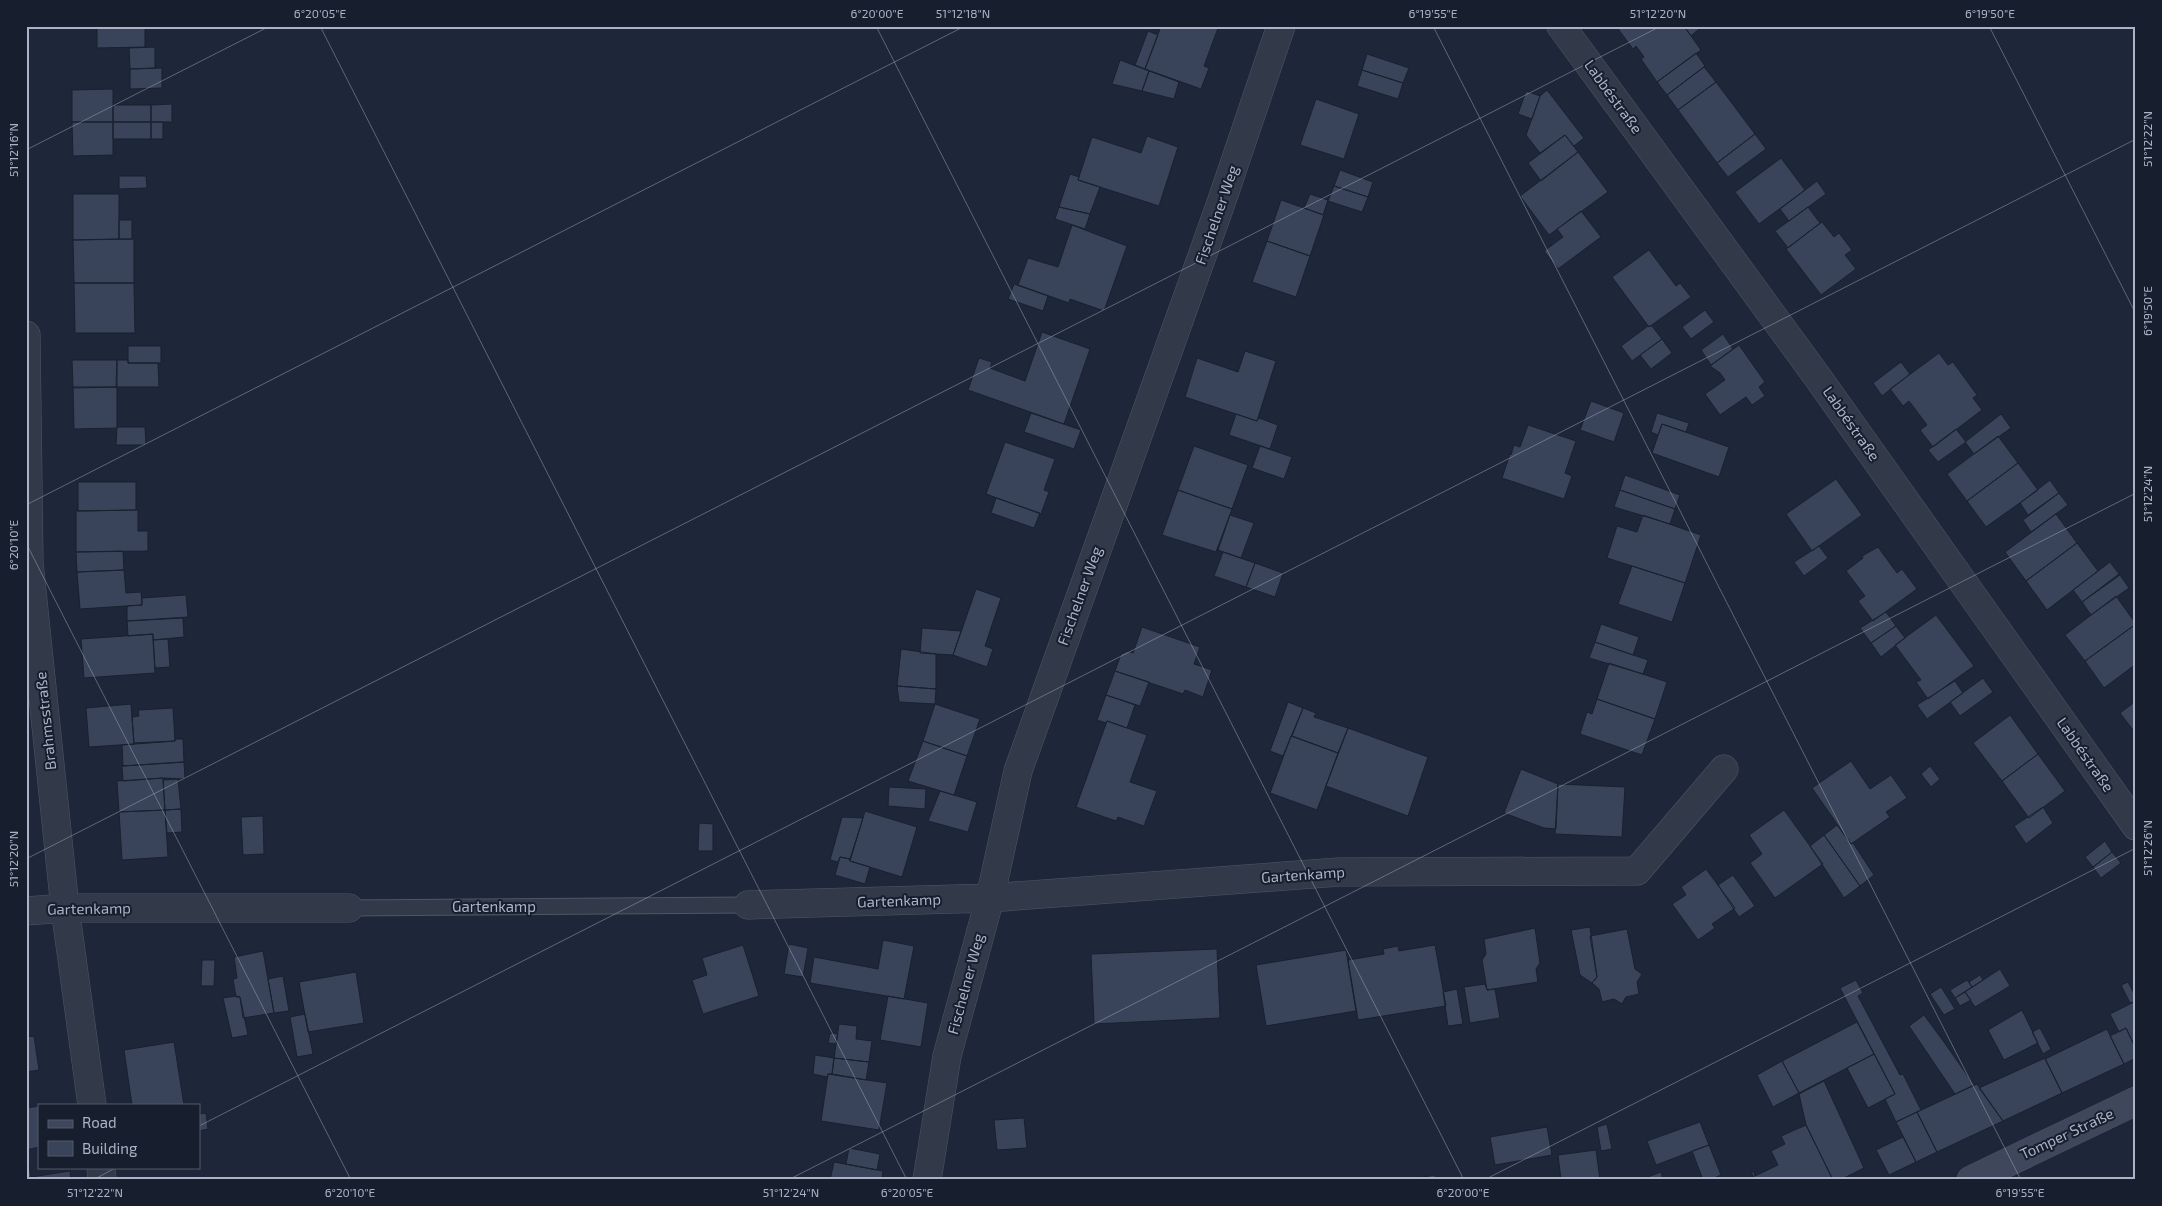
<svg xmlns="http://www.w3.org/2000/svg" width="2162" height="1206" font-family="'Exo 2',sans-serif">
	<rect width="100%" height="100%" fill="#1e2739"/>
	<path fill="#394359" stroke="#19202f" d="M 97,26 L 145,26 L 145,47 L 97,48 Z
		M 1161,26 L 1213,26 L 1218,28 L 1204,66 L 1209,68 L 1201,89 L 1145,69 Z
		M 1616,26 L 1684,26 L 1701,50 L 1657,82 L 1641,59 L 1644,57 L 1636,46 L 1633,49 Z
		M 1684,26 L 1697,26 L 1699,29 L 1691,36 Z
		M 1148,31 L 1158,35 L 1145,69 L 1135,65 Z
		M 155,47 L 155,68 L 130,69 L 129,48 Z
		M 1696,53 L 1705,66 L 1667,95 L 1657,82 Z
		M 1367,54 L 1409,68 L 1403,83 L 1362,70 Z
		M 1120,60 L 1149,71 L 1142,91 L 1112,84 Z
		M 1704,67 L 1716,82 L 1678,110 L 1667,95 Z
		M 162,68 L 162,88 L 130,89 L 130,69 Z
		M 1362,70 L 1403,83 L 1398,99 L 1357,86 Z
		M 1149,71 L 1179,82 L 1174,99 L 1142,91 Z
		M 1716,82 L 1755,134 L 1717,163 L 1678,110 Z
		M 113,89 L 113,122 L 72,122 L 72,90 Z
		M 1547,90 L 1584,138 L 1574,146 L 1565,135 L 1540,153 L 1526,135 L 1540,96 Z
		M 1526,91 L 1540,96 L 1532,119 L 1518,114 Z
		M 1316,99 L 1359,114 L 1344,159 L 1300,145 Z
		M 172,104 L 172,122 L 151,122 L 151,105 Z
		M 113,105 L 151,105 L 151,122 L 113,122 Z
		M 72,122 L 113,122 L 113,155 L 73,156 Z
		M 113,122 L 151,122 L 151,139 L 113,139 Z
		M 151,122 L 163,122 L 163,139 L 151,139 Z
		M 1755,134 L 1766,149 L 1728,177 L 1717,163 Z
		M 1565,135 L 1578,152 L 1541,181 L 1528,163 Z
		M 1147,136 L 1178,147 L 1159,206 L 1078,180 L 1092,137 L 1141,153 Z
		M 1578,152 L 1608,192 L 1549,235 L 1520,196 Z
		M 1781,158 L 1805,190 L 1759,224 L 1735,192 Z
		M 1340,170 L 1373,182 L 1368,197 L 1334,186 Z
		M 1070,174 L 1079,177 L 1078,180 L 1100,187 L 1090,214 L 1059,207 Z
		M 119,176 L 146,176 L 147,188 L 119,189 Z
		M 1817,181 L 1826,194 L 1789,221 L 1780,209 Z
		M 1334,186 L 1368,197 L 1362,212 L 1328,201 Z
		M 73,194 L 119,194 L 119,239 L 73,240 Z
		M 1310,194 L 1328,200 L 1323,215 L 1304,208 Z
		M 1281,200 L 1324,215 L 1310,256 L 1267,241 Z
		M 1059,207 L 1090,214 L 1085,229 L 1055,219 Z
		M 1808,207 L 1820,223 L 1788,248 L 1775,231 Z
		M 1581,211 L 1601,237 L 1558,269 L 1544,251 L 1563,237 L 1557,229 Z
		M 119,220 L 132,220 L 132,239 L 119,239 Z
		M 1822,222 L 1834,237 L 1839,233 L 1852,250 L 1845,255 L 1856,269 L 1821,295 L 1786,249 Z
		M 1072,225 L 1127,246 L 1104,311 L 1070,299 L 1069,303 L 1018,285 L 1028,258 L 1058,267 Z
		M 134,239 L 134,283 L 74,283 L 73,240 Z
		M 1267,241 L 1310,256 L 1296,297 L 1252,282 Z
		M 1649,250 L 1676,286 L 1680,283 L 1691,297 L 1649,327 L 1612,277 Z
		M 74,283 L 134,283 L 135,333 L 75,333 Z
		M 1014,284 L 1048,296 L 1043,311 L 1008,299 Z
		M 1705,310 L 1714,322 L 1691,339 L 1682,327 Z
		M 1648,326 L 1652,326 L 1662,339 L 1632,361 L 1621,346 Z
		M 1042,332 L 1090,349 L 1064,424 L 968,390 L 979,358 L 992,362 L 990,368 L 1025,381 Z
		M 1723,334 L 1733,349 L 1711,365 L 1701,350 Z
		M 1662,339 L 1672,353 L 1651,369 L 1640,355 Z
		M 1739,345 L 1765,382 L 1759,387 L 1765,396 L 1752,405 L 1746,397 L 1720,415 L 1705,394 L 1725,380 L 1720,373 L 1710,366 Z
		M 128,346 L 161,346 L 161,363 L 128,363 Z
		M 1245,351 L 1276,361 L 1257,421 L 1185,397 L 1197,358 L 1238,372 Z
		M 1939,353 L 1948,365 L 1953,362 L 1977,395 L 1973,398 L 1982,410 L 1933,447 L 1920,430 L 1927,425 L 1909,401 L 1903,406 L 1890,389 Z
		M 72,360 L 117,360 L 117,387 L 73,388 Z
		M 117,360 L 128,360 L 128,363 L 158,363 L 159,387 L 116,387 Z
		M 1901,362 L 1910,374 L 1882,396 L 1873,383 Z
		M 73,387 L 117,387 L 117,428 L 74,429 Z
		M 1591,401 L 1624,413 L 1614,442 L 1580,430 Z
		M 1031,413 L 1081,430 L 1074,449 L 1024,432 Z
		M 1657,413 L 1689,423 L 1686,432 L 1662,424 L 1658,435 L 1651,432 Z
		M 1236,414 L 1257,421 L 1259,418 L 1278,425 L 1270,449 L 1229,435 Z
		M 2001,414 L 2011,428 L 1974,454 L 1965,442 Z
		M 1662,424 L 1729,447 L 1719,477 L 1652,453 Z
		M 1528,425 L 1576,441 L 1565,473 L 1572,476 L 1564,499 L 1502,478 L 1510,454 L 1511,455 L 1514,445 L 1520,447 Z
		M 117,427 L 145,427 L 146,445 L 116,445 Z
		M 1956,429 L 1966,442 L 1938,462 L 1928,450 Z
		M 1998,436 L 2018,463 L 1967,501 L 1947,474 Z
		M 1005,442 L 1055,459 L 1044,490 L 1049,492 L 1041,514 L 986,494 Z
		M 1194,446 L 1248,465 L 1232,509 L 1178,490 Z
		M 1260,446 L 1292,457 L 1284,479 L 1252,468 Z
		M 2018,463 L 2038,490 L 1986,527 L 1967,501 Z
		M 1625,475 L 1680,495 L 1675,509 L 1620,490 Z
		M 1836,479 L 1862,515 L 1812,551 L 1786,514 Z
		M 2050,480 L 2059,493 L 2028,515 L 2020,503 Z
		M 78,482 L 136,482 L 136,510 L 78,511 Z
		M 1178,490 L 1232,509 L 1216,552 L 1162,535 Z
		M 1620,490 L 1675,509 L 1670,524 L 1614,507 Z
		M 2059,493 L 2068,505 L 2031,532 L 2023,520 Z
		M 996,498 L 1040,513 L 1034,528 L 991,513 Z
		M 138,510 L 138,531 L 148,531 L 148,551 L 76,552 L 76,511 Z
		M 2056,514 L 2077,543 L 2026,581 L 2005,552 Z
		M 1230,515 L 1254,523 L 1241,558 L 1218,550 Z
		M 1643,515 L 1701,535 L 1685,583 L 1607,558 L 1617,526 L 1637,532 Z
		M 2077,543 L 2098,571 L 2047,610 L 2026,581 Z
		M 1819,546 L 1828,558 L 1804,576 L 1794,562 Z
		M 1878,547 L 1897,573 L 1902,569 L 1917,589 L 1873,621 L 1858,601 L 1865,596 L 1846,571 L 1863,558 L 1862,556 Z
		M 123,551 L 124,570 L 77,572 L 76,552 Z
		M 1223,552 L 1255,563 L 1246,587 L 1214,576 Z
		M 2110,562 L 2119,574 L 2082,602 L 2073,590 Z
		M 1255,563 L 1283,573 L 1275,597 L 1246,587 Z
		M 1632,566 L 1685,583 L 1672,622 L 1618,604 Z
		M 124,570 L 126,593 L 141,592 L 142,605 L 80,609 L 77,572 Z
		M 2120,575 L 2129,588 L 2091,615 L 2082,602 Z
		M 976,589 L 1001,598 L 985,646 L 993,649 L 987,667 L 953,655 Z
		M 186,595 L 188,617 L 127,621 L 127,606 L 142,605 L 142,598 Z
		M 2116,596 L 2136,624 L 2085,661 L 2065,635 Z
		M 1886,612 L 1896,626 L 1871,643 L 1860,628 Z
		M 1936,615 L 1974,666 L 1928,699 L 1916,682 L 1921,680 L 1895,645 Z
		M 183,618 L 184,637 L 153,640 L 153,634 L 128,636 L 127,621 Z
		M 1601,624 L 1639,637 L 1633,655 L 1595,642 Z
		M 2136,624 L 2136,664 L 2104,688 L 2085,661 Z
		M 1896,626 L 1905,638 L 1881,657 L 1871,643 Z
		M 1142,627 L 1200,647 L 1194,664 L 1212,670 L 1203,697 L 1185,690 L 1183,694 L 1115,671 L 1121,654 L 1128,651 L 1133,653 Z
		M 922,628 L 961,631 L 953,655 L 920,653 Z
		M 153,634 L 155,673 L 84,678 L 81,639 Z
		M 168,639 L 170,667 L 155,668 L 153,640 Z
		M 1595,642 L 1648,660 L 1643,674 L 1589,658 Z
		M 901,649 L 936,654 L 936,689 L 897,686 Z
		M 1609,663 L 1667,682 L 1655,719 L 1597,699 Z
		M 1115,671 L 1149,682 L 1140,706 L 1106,695 Z
		M 1983,678 L 1993,692 L 1960,716 L 1950,702 Z
		M 1955,681 L 1963,693 L 1927,719 L 1917,705 Z
		M 897,686 L 936,689 L 935,704 L 899,702 Z
		M 1106,695 L 1135,705 L 1127,728 L 1107,721 L 1106,723 L 1097,720 Z
		M 1597,699 L 1655,719 L 1642,755 L 1580,734 L 1587,712 L 1592,714 Z
		M 2136,701 L 2136,734 L 2120,713 Z
		M 1288,702 L 1303,708 L 1283,756 L 1270,751 Z
		M 131,704 L 134,744 L 89,747 L 86,708 Z
		M 935,704 L 980,719 L 967,756 L 923,741 Z
		M 173,708 L 175,741 L 134,743 L 132,717 L 139,716 L 138,710 Z
		M 1303,708 L 1316,713 L 1314,717 L 1348,728 L 1338,753 L 1292,736 Z
		M 2010,715 L 2038,754 L 2002,781 L 1973,743 Z
		M 1107,721 L 1147,735 L 1130,782 L 1157,791 L 1144,826 L 1118,817 L 1116,821 L 1076,807 Z
		M 1348,728 L 1428,757 L 1408,816 L 1326,786 Z
		M 1291,736 L 1338,753 L 1317,810 L 1270,793 Z
		M 175,739 L 183,739 L 184,762 L 123,766 L 122,745 L 175,741 Z
		M 923,741 L 967,756 L 954,795 L 908,781 Z
		M 2038,754 L 2065,791 L 2029,818 L 2002,781 Z
		M 1851,761 L 1870,789 L 1891,775 L 1907,798 L 1886,812 L 1890,817 L 1851,844 L 1812,788 Z
		M 184,762 L 185,779 L 163,778 L 123,781 L 122,766 Z
		M 1930,766 L 1940,779 L 1931,787 L 1921,774 Z
		M 1521,769 L 1558,784 L 1556,829 L 1544,828 L 1504,813 Z
		M 163,778 L 165,810 L 119,812 L 117,781 Z
		M 178,779 L 181,809 L 165,810 L 163,780 Z
		M 1558,784 L 1625,787 L 1622,837 L 1555,834 Z
		M 889,787 L 926,789 L 925,809 L 888,806 Z
		M 940,791 L 977,802 L 968,832 L 928,821 Z
		M 2043,807 L 2053,823 L 2026,844 L 2014,826 Z
		M 181,809 L 182,832 L 167,833 L 165,810 Z
		M 165,810 L 168,857 L 122,860 L 119,812 Z
		M 1784,810 L 1823,864 L 1775,898 L 1750,863 L 1762,854 L 1749,835 Z
		M 865,811 L 917,827 L 902,877 L 850,861 Z
		M 263,816 L 264,854 L 243,855 L 241,817 Z
		M 842,817 L 863,818 L 850,859 L 840,857 L 838,862 L 830,860 Z
		M 699,823 L 713,824 L 713,851 L 698,851 Z
		M 1837,825 L 1851,844 L 1853,843 L 1874,875 L 1860,886 L 1824,835 Z
		M 1824,835 L 1860,886 L 1844,898 L 1810,846 Z
		M 2105,841 L 2112,852 L 2093,867 L 2085,857 Z
		M 2112,852 L 2121,863 L 2101,878 L 2093,867 Z
		M 840,857 L 850,859 L 850,861 L 870,867 L 865,884 L 835,875 Z
		M 1706,869 L 1735,908 L 1712,924 L 1715,928 L 1698,940 L 1672,904 L 1686,895 L 1681,887 Z
		M 1733,875 L 1755,906 L 1739,917 L 1718,885 Z
		M 1590,927 L 1597,977 L 1592,983 L 1580,975 L 1571,930 Z
		M 1535,928 L 1540,963 L 1536,969 L 1538,982 L 1487,990 L 1482,960 L 1486,954 L 1484,939 Z
		M 1627,929 L 1635,969 L 1642,974 L 1637,982 L 1639,994 L 1626,997 L 1622,1004 L 1614,999 L 1602,1002 L 1599,989 L 1592,983 L 1597,977 L 1590,936 Z
		M 883,940 L 914,946 L 904,999 L 810,983 L 814,957 L 878,969 Z
		M 789,944 L 808,948 L 803,977 L 784,974 Z
		M 743,945 L 759,996 L 703,1014 L 692,980 L 707,975 L 702,958 Z
		M 1435,945 L 1446,1006 L 1358,1020 L 1348,960 L 1384,954 L 1383,949 L 1398,946 L 1399,951 Z
		M 1217,949 L 1220,1018 L 1094,1024 L 1091,954 Z
		M 1346,950 L 1356,1011 L 1266,1026 L 1256,965 Z
		M 263,951 L 274,1013 L 243,1018 L 240,997 L 236,997 L 233,979 L 237,978 L 234,957 Z
		M 202,960 L 215,960 L 214,986 L 201,986 Z
		M 2000,969 L 2010,986 L 1975,1007 L 1965,992 Z
		M 356,972 L 364,1023 L 308,1032 L 299,982 Z
		M 1980,975 L 1983,980 L 1972,987 L 1969,982 Z
		M 283,976 L 289,1011 L 274,1013 L 268,979 Z
		M 1856,980 L 1863,993 L 1858,996 L 1900,1075 L 1903,1074 L 1921,1110 L 1896,1122 L 1885,1099 L 1895,1094 L 1840,988 Z
		M 1967,980 L 1972,987 L 1955,998 L 1950,990 Z
		M 2128,982 L 2136,997 L 2136,1001 L 2130,1003 L 2121,985 Z
		M 1485,984 L 1487,990 L 1495,989 L 1500,1018 L 1470,1023 L 1464,987 Z
		M 1941,987 L 1955,1009 L 1944,1015 L 1930,994 Z
		M 1457,989 L 1463,1024 L 1448,1026 L 1443,992 Z
		M 1965,992 L 1971,1000 L 1960,1006 L 1955,998 Z
		M 236,996 L 240,997 L 248,1035 L 232,1038 L 223,998 Z
		M 888,996 L 928,1003 L 921,1047 L 880,1040 Z
		M 2136,1001 L 2136,1049 L 2126,1028 L 2119,1032 L 2110,1014 Z
		M 2022,1010 L 2038,1043 L 2004,1060 L 1988,1030 Z
		M 305,1014 L 313,1054 L 297,1057 L 290,1017 Z
		M 1924,1015 L 1944,1042 L 1974,1085 L 1955,1094 L 1909,1026 Z
		M 1857,1022 L 1874,1054 L 1799,1093 L 1782,1061 Z
		M 839,1024 L 857,1026 L 856,1039 L 872,1041 L 869,1062 L 834,1058 Z
		M 2040,1028 L 2051,1049 L 2043,1054 L 2032,1032 Z
		M 2126,1028 L 2136,1049 L 2136,1058 L 2124,1064 L 2110,1036 Z
		M 2107,1029 L 2124,1064 L 2062,1093 L 2045,1059 Z
		M 830,1033 L 838,1034 L 836,1044 L 828,1043 Z
		M 34,1036 L 39,1070 L 26,1072 L 26,1037 Z
		M 174,1042 L 184,1105 L 132,1105 L 124,1050 Z
		M 1874,1054 L 1895,1094 L 1868,1108 L 1847,1068 Z
		M 815,1055 L 834,1058 L 832,1074 L 828,1074 L 827,1077 L 813,1074 Z
		M 834,1058 L 869,1062 L 866,1080 L 832,1074 Z
		M 2045,1058 L 2062,1093 L 2003,1121 L 1979,1088 Z
		M 1782,1061 L 1799,1093 L 1773,1107 L 1757,1075 Z
		M 828,1074 L 887,1083 L 879,1130 L 821,1121 Z
		M 1824,1081 L 1864,1168 L 1840,1180 L 1833,1180 L 1806,1125 L 1799,1094 Z
		M 1977,1084 L 2003,1121 L 1937,1152 L 1917,1112 Z
		M 39,1106 L 39,1147 L 26,1150 L 26,1108 Z
		M 1917,1112 L 1937,1152 L 1916,1162 L 1896,1122 Z
		M 206,1113 L 208,1129 L 199,1131 L 199,1114 Z
		M 1024,1118 L 1027,1148 L 997,1150 L 994,1120 Z
		M 1700,1122 L 1709,1145 L 1656,1165 L 1647,1141 Z
		M 1607,1124 L 1612,1149 L 1601,1151 L 1597,1127 Z
		M 1806,1125 L 1833,1180 L 1755,1180 L 1751,1172 L 1754,1172 L 1755,1176 L 1778,1165 L 1771,1151 L 1785,1144 L 1781,1136 Z
		M 1547,1127 L 1552,1155 L 1495,1165 L 1490,1137 Z
		M 1903,1137 L 1916,1162 L 1889,1175 L 1876,1150 Z
		M 1709,1145 L 1721,1175 L 1710,1180 L 1703,1180 L 1692,1151 Z
		M 849,1148 L 880,1154 L 877,1170 L 846,1164 Z
		M 1596,1150 L 1600,1180 L 1561,1180 L 1558,1155 Z
		M 834,1162 L 883,1171 L 882,1180 L 830,1180 Z
		M 26,1164 L 29,1164 L 31,1177 L 26,1177 Z
		M 70,1171 L 71,1180 L 31,1180 L 31,1177 Z
		M 1661,1172 L 1663,1180 L 1639,1180 Z
		M 1435,1175 L 1436,1180 L 1406,1180 Z"/>
	<g fill="none" stroke-linecap="round" stroke-linejoin="round">
		<g stroke="#4f5667" stroke-width="17">
			<path id="lane" d="M 349,908 L 748,905"/>
		</g>
		<g stroke="#4f5667" stroke-width="29">
			<path id="street" d="M 1561,26 L 1816,375 L 2136,826
				M 26,335 L 29,563 L 65,908 L 92,1105
				M 748,905 L 990,898 L 1339,872 L 1637,871 L 1724,769
				M 26,911 L 65,908 L 349,908
				M 101,1167 L 102,1180
				M 927,1180 L 947,1056 L 990,898 L 1018,771 L 1221,203 L 1281,26"/>
		</g>
		<g stroke="#4f5667" stroke-width="29">
			<path id="secondary" d="M 1971,1180 L 2136,1101"/>
		</g>
		<use href="#lane" stroke="#323949" stroke-width="15"/>
		<use href="#street" stroke="#323949" stroke-width="28"/>
		<use href="#secondary" stroke="#3f475c" stroke-width="28"/>
	</g>
	<path fill="none" stroke="#acb3c6" stroke-width="1" stroke-opacity="0.45" d="M 320,26 L 907,1180M 876,26 L 1464,1180M 1433,26 L 2021,1180M 1989,26 L 2136,314M 26,150 L 270,26M 26,505 L 965,26M 26,543 L 351,1180M 26,859 L 1661,26M 199,1126 L 2136,139M 93,1180 L 117,1167M 788,1180 L 2136,493M 1484,1180 L 2136,848"/>
	<g text-anchor="middle" stroke-width="4" stroke-linejoin="round" paint-order="stroke">
		<g font-size="15" fill="#acb3c6" stroke="#171e2d">
			<text transform="translate(1613 97) rotate(54)" y="5">Labbéstraße</text>
			<text transform="translate(1217 215) rotate(-71)" y="5">Fischelner Weg</text>
			<text transform="translate(1851 424) rotate(55)" y="5">Labbéstraße</text>
			<text transform="translate(1080 596) rotate(-70)" y="5">Fischelner Weg</text>
			<text transform="translate(46 721) rotate(-96)" y="5">Brahmsstraße</text>
			<text transform="translate(2085 755) rotate(55)" y="5">Labbéstraße</text>
			<text transform="translate(1303 875) rotate(-4)" y="5">Gartenkamp</text>
			<text transform="translate(899 901) rotate(-2)" y="5">Gartenkamp</text>
			<text x="494" y="912">Gartenkamp</text>
			<text transform="translate(89 909) rotate(-1)" y="5">Gartenkamp</text>
			<text transform="translate(966 984) rotate(-75)" y="5">Fischelner Weg</text>
			<text transform="translate(2067 1134) rotate(-25)" y="5">Tomper Straße</text>
		</g>
	</g>
	<rect width="2162" height="1206" fill="none" stroke="#171e2d" stroke-width="55"/>
	<rect x="38" y="1104" width="162" height="65" fill="#171e2d" stroke="#535a6a"/>
	<rect x="48" y="1120" width="25" height="8" fill="#3f475c" stroke="#535a6a"/>
	<text x="82" y="1128" font-size="15" fill="#acb3c6">Road</text>
	<rect x="48" y="1141" width="25" height="15" fill="#394359" stroke="#535a6a"/>
	<text x="82" y="1154" font-size="15" fill="#acb3c6">Building</text>
	<rect x="28" y="28" width="2106" height="1150" fill="none" stroke="#acb3c6" stroke-width="2"/>
	<g font-size="12" text-anchor="middle" fill="#acb3c6">
		<text x="320" y="18">6°20'05"E</text>
		<text x="877" y="18">6°20'00"E</text>
		<text x="963" y="18">51°12'18"N</text>
		<text x="1433" y="18">6°19'55"E</text>
		<text x="1658" y="18">51°12'20"N</text>
		<text x="1990" y="18">6°19'50"E</text>
		<text transform="translate(2148 139) rotate(-90)" y="4">51°12'22"N</text>
		<text transform="translate(14 150) rotate(-90)" y="4">51°12'16"N</text>
		<text transform="translate(2148 311) rotate(-90)" y="4">6°19'50"E</text>
		<text transform="translate(2148 494) rotate(-90)" y="4">51°12'24"N</text>
		<text transform="translate(14 545) rotate(-90)" y="4">6°20'10"E</text>
		<text transform="translate(2148 848) rotate(-90)" y="4">51°12'26"N</text>
		<text transform="translate(14 859) rotate(-90)" y="4">51°12'20"N</text>
		<text x="95" y="1197">51°12'22"N</text>
		<text x="350" y="1197">6°20'10"E</text>
		<text x="791" y="1197">51°12'24"N</text>
		<text x="907" y="1197">6°20'05"E</text>
		<text x="1463" y="1197">6°20'00"E</text>
		<text x="2020" y="1197">6°19'55"E</text>
	</g>
</svg>
